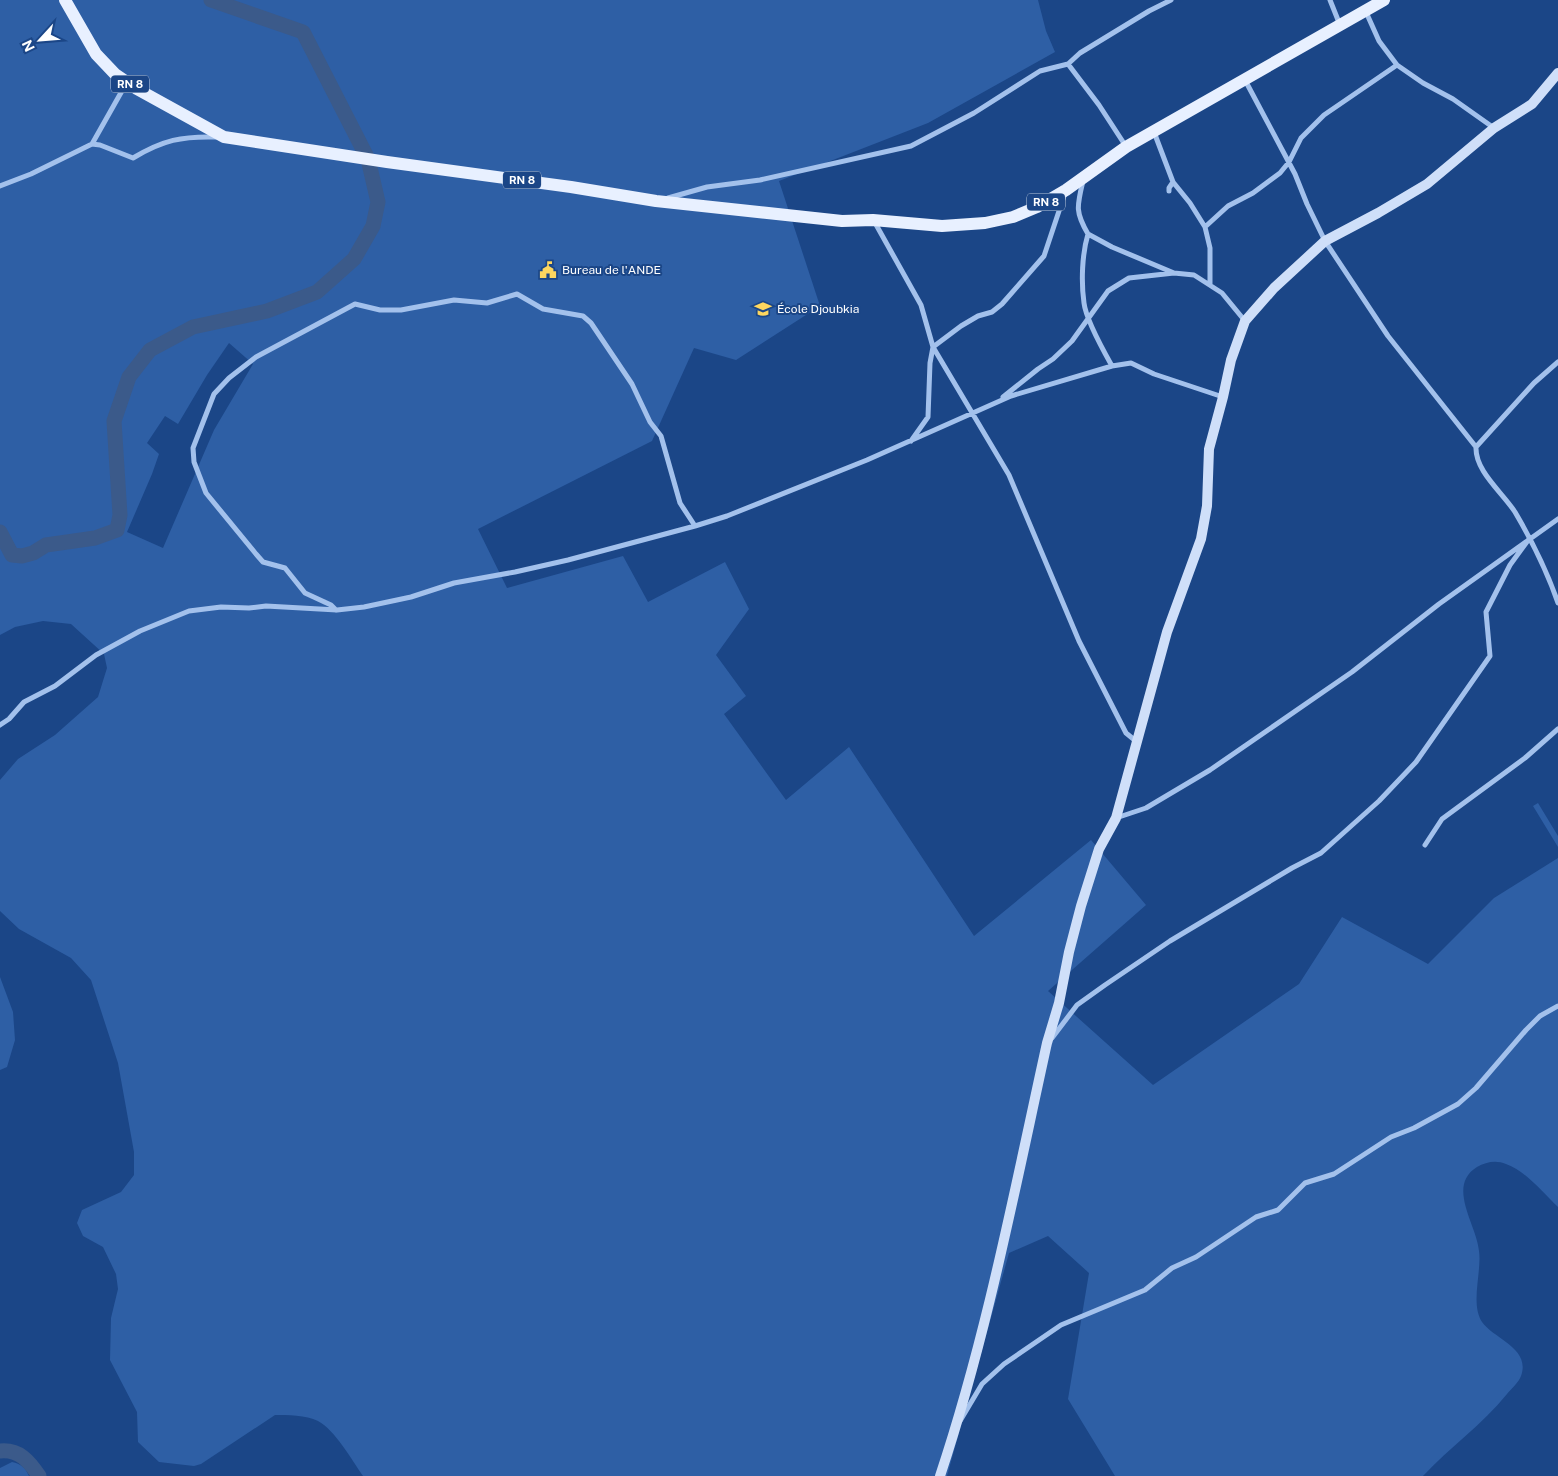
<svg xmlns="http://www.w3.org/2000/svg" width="1558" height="1476" font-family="'Public Sans',sans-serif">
	<rect width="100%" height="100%" fill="#1b4687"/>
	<path fill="#2e5fa5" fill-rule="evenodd" d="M 0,0 L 1038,0 L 1046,31 L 1055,52 L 928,123 L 779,181 L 820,306 L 736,360 L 694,348 L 652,441 L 478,529 L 507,588 L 623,556 L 648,602 L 725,562 L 749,609 L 716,655 L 746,696 L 724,714 L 786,800 L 849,747 L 974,936 L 1091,840 L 1146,905 L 1048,991 L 1153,1085 L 1299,984 L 1342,917 L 1428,964 L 1494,898 L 1558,858 L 1558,1207 C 1542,1192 1526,1171 1506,1164 C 1496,1160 1486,1162 1477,1167 C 1446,1186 1477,1225 1479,1251 C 1482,1271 1470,1304 1482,1322 C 1494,1339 1531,1348 1521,1376 C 1519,1382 1511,1389 1507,1394 C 1482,1425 1450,1447 1423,1476 L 1115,1476 L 1068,1399 L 1089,1273 L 1048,1236 L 1009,1253 L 947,1476 L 363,1476 C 352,1460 335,1430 318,1421 C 306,1415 287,1415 275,1415 L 201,1464 L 194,1466 L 159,1462 L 138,1442 L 137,1412 L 110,1360 L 111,1318 L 118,1289 L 116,1274 L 103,1247 L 83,1236 L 77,1223 L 82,1210 L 121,1192 L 134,1175 L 134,1152 L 118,1063 L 91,980 L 71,958 L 19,929 L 0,911 L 0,780 L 18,759 L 55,735 L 98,697 L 107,668 L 104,654 L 71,624 L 43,621 L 15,627 L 0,635 ZM 229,343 L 253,364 L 214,430 L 163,548 L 127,532 L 152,474 L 159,454 L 147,443 L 165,416 L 178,424 L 207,375 Z
		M 1538,803 L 1558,836 L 1558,847 L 1533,806 Z
		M 0,977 L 13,1012 L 15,1040 L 7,1067 L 0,1070 Z
		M 12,1462 C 21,1464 25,1467 29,1476 L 0,1476 L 0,1468 Z"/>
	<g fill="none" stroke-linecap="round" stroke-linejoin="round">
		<path stroke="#3b5a8a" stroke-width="15" d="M 0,532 L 12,555 L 22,556 L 33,553 L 46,545 L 95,538 L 117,530 L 120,515 L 114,421 L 129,377 L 150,350 L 193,327 L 267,311 L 317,292 L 354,259 L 373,226 L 378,202 L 368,159 L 303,32 L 211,0
			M 0,1451 C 19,1449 29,1461 39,1476"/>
		<path stroke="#a3c1ec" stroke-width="5" d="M 1330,0 L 1340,25
			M 1366,12 L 1379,41 L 1397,65 L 1423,83 L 1453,99 L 1494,128
			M 1068,64 L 1099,105 L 1125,145
			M 1245,80 L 1295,174 L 1307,204 L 1325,241 L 1388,336 L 1476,447
			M 1154,132 L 1173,182 L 1169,188 L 1169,191
			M 92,144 L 100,145 L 133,158 C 163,140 182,136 216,137
			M 1083,181 C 1077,206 1075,212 1088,234 C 1082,254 1081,282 1084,303 C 1086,320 1103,350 1112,366
			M 1173,182 L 1190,203 L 1205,227
			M 0,186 L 31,174 L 92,144 L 127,82
			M 668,198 L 707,187 L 760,180 L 911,146 L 974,113 L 1040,71 L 1068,64 L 1080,53 L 1149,11 L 1171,0
			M 874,221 L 921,305 L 933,347 L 1009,475 L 1079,641 L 1126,733 L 1137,742
			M 1088,234 L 1112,247 L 1174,273 L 1194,275 L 1222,293 L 1245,321
			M 1210,285 L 1210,248 L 1205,227 L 1228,206 L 1253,193 L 1280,173 L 1289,162 L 1301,138 L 1324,115 L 1397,65
			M 1558,362 L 1534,383 L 1476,447 C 1475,471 1502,492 1515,512 C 1532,541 1547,571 1558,603
			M 1003,397 L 1038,369 L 1053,359 L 1072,341 L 1108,291 L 1129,278 L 1174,273
			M 911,441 L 928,417 L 930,363 L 933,347 L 961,326 L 978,316 L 992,312 L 1002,304 L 1044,256 L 1065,193
			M 336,610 L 331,605 L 305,593 L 285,568 L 263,562 L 256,554 L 206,493 L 194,462 L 193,448 L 214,394 L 229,378 L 256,357 L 355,304 L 380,310 L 401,310 L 454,300 L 487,303 L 517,294 L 543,309 L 583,316 L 591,323 L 632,384 L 650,422 L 661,436 L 680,503 L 695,526
			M 0,725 L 9,719 L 24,702 L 55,686 L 96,655 L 140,631 L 189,611 L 221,607 L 249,608 L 266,606 L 337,610 L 364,607 L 411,597 L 454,583 L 515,572 L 568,560 L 695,526 L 727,516 L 867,460 L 1011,396 L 1112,366 L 1131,363 L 1154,374 L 1223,397
			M 1116,818 L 1146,808 L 1210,770 L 1352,672 L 1439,604 L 1558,519
			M 1425,845 L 1442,819 L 1525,758 L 1558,729
			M 1052,1038 L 1077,1005 L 1105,985 L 1170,941 L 1292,868 L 1321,853 L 1379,801 L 1416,762 L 1490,656 L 1486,612 L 1510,565 L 1529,539
			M 960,1421 L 982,1384 L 1004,1364 L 1061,1325 L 1145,1290 L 1172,1268 L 1196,1257 L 1256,1217 L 1278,1210 L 1305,1183 L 1334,1174 L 1391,1137 L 1414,1128 L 1458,1104 L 1476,1088 L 1526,1030 L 1540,1016 L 1558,1006"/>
		<path stroke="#cfdff9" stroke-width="10" d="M 940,1476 C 987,1335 1015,1188 1047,1043 L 1059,1003 L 1069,952 L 1081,906 L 1099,849 L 1116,818 L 1167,632 L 1201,539 L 1207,506 L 1209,449 L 1223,397 L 1231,360 L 1245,321 L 1274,288 L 1325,241 L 1378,213 L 1427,184 L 1494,128 L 1532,104 L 1558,73"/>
		<path stroke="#e8f0ff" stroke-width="12" d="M 65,0 L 96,54 L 115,74 L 137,89 L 224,137 L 387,162 L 571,187 L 656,201 L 842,221 L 873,220 L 942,226 L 985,223 L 1013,217 L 1037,207 L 1066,190 L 1126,147 L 1384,0"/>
	</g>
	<defs>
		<g id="civic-bare" transform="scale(1.35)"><path d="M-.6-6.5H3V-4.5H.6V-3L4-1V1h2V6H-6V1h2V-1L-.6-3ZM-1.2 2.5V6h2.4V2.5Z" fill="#fdd65f" stroke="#1b4687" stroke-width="2.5" paint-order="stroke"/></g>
		<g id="school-bare" transform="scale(1.35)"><path d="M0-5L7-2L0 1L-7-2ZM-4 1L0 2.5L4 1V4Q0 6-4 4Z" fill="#fdd65f" stroke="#1b4687" stroke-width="2.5" paint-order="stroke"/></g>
	</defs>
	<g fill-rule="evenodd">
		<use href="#civic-bare" x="548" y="270"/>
		<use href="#school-bare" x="763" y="309"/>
	</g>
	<g text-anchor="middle" stroke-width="4" stroke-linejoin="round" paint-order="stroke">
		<g fill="#1b4687" stroke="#bbc8db" stroke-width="1">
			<rect x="111" y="75.5" width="38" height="17" rx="4"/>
			<rect x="503" y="171.5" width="38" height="17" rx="4"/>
			<rect x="1027" y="193.5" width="38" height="17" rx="4"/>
		</g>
		<g font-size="11" font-weight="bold" fill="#fff">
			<text x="130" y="88">RN 8</text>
			<text x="522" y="184">RN 8</text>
			<text x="1046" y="206">RN 8</text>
		</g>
		<g font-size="12" fill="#fff" stroke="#1b4687" text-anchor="start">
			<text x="562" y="274">Bureau de l'ANDE</text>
			<text x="777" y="313">École Djoubkia</text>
		</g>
	</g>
	<g transform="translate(40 40) rotate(244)" stroke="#1b4687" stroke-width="4" paint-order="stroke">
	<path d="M0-4L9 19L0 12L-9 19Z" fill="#ffffff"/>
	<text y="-8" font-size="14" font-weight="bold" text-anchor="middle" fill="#ffffff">N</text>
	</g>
</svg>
